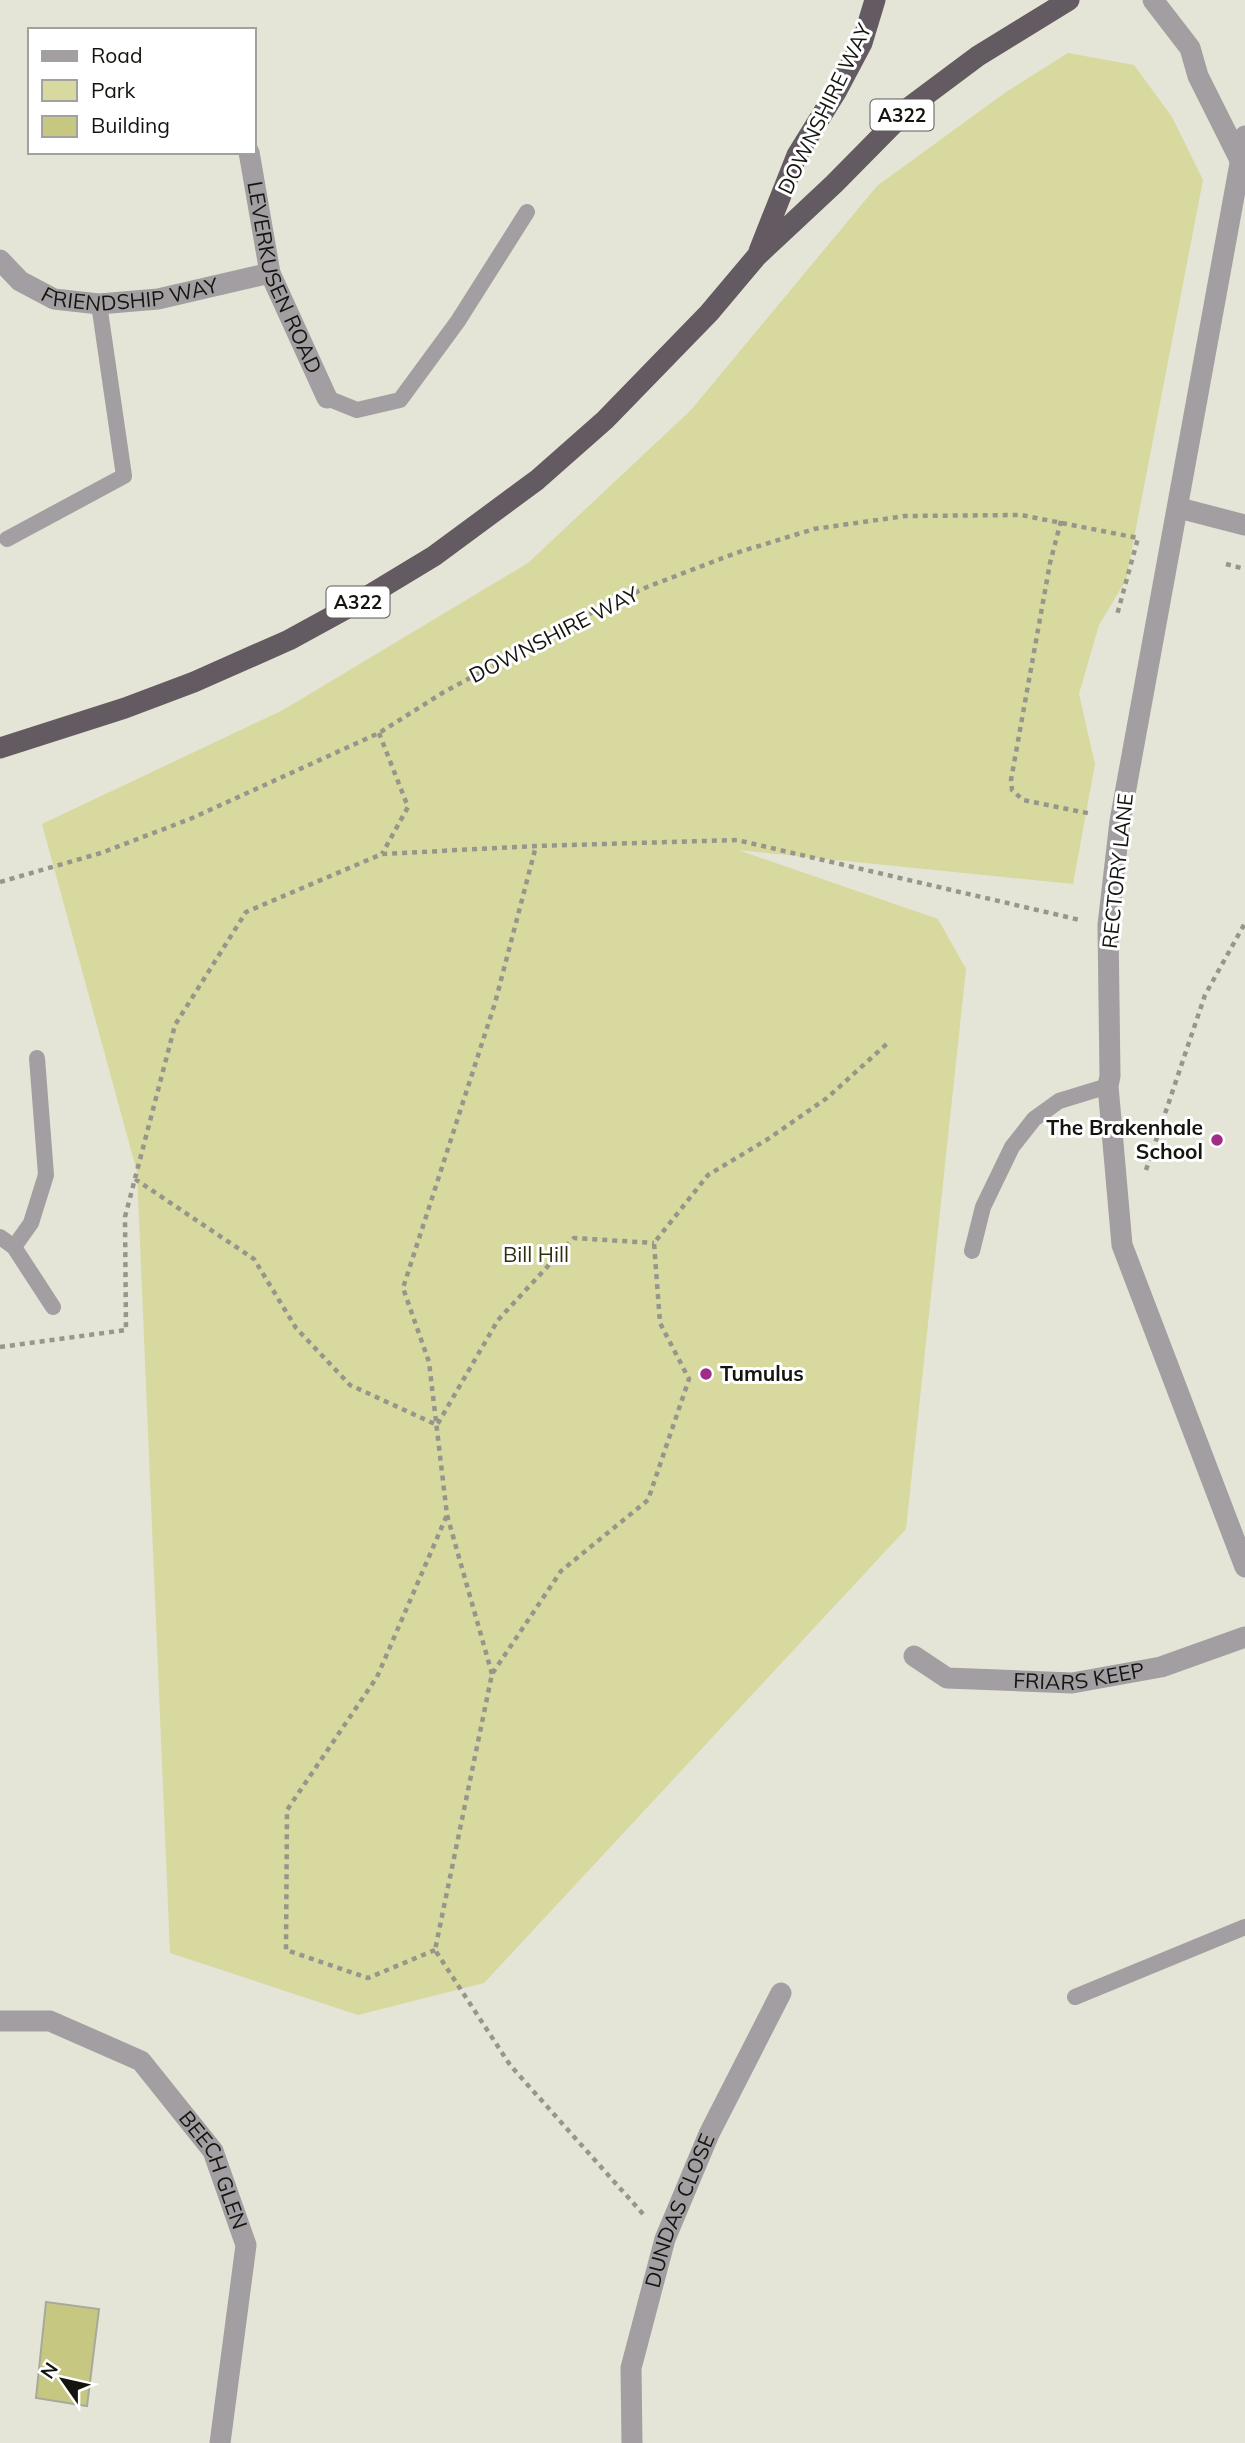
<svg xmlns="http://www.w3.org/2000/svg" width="1245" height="2443" font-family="Mulish,sans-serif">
	<rect width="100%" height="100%" fill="#e4e5d6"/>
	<path fill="#d7d99f" d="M 1068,53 L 1134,65 L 1172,117 L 1203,180 L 1126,580 L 1099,625 L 1079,694 L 1095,764 L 1073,884 L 738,850 L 938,919 L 966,969 L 906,1529 L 484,1983 L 358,2015 L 170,1953 L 137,1172 L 42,824 L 283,710 L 528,563 L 691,410 L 877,186 L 1006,92 Z"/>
	<path fill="#c6c882" stroke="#a8a99b" stroke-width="2" d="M 46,2302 L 99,2309 L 87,2406 L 36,2398 Z"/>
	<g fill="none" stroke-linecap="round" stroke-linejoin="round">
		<path stroke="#96968b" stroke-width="4.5" stroke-dasharray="5 5" stroke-linecap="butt" d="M 1061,521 L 1050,563 L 1011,780 L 1012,790 L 1023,800 L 1092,814
			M 1226,564 L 1245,569
			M 379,733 L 408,807 L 382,854
			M 0,882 L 101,853 L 190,819 L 379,733 L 444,692 L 583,617 L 647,587 L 736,553 L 814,529 L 905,516 L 1021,515 L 1138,538 L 1117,615
			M 1146,1170 L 1205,995 L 1245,923
			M 135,1179 L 254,1259 L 296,1328 L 350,1385 L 437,1425 L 498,1320 L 574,1238 L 654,1243
			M 0,1347 L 126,1330 L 125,1217 L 175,1025 L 246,912 L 382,854 L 536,846 L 737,840 L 1080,920
			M 492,1674 L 447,1515 L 429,1362 L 403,1288 L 495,1003 L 536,846
			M 435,1950 L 368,1978 L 286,1950 L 287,1810 L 377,1677 L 447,1515
			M 643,2214 L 510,2065 L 435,1950 L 492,1674 L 561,1571 L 648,1500 L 689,1379 L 660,1323 L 654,1243 L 708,1175 L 768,1139 L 827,1098 L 890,1041"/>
		<path stroke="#a39ea1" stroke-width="16" d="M 327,398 L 357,410 L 400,400 L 458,321 L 527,212
			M 7,539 L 124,476 L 99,304
			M 0,1237 L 14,1247 L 53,1307
			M 14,1247 L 31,1223 L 46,1175 L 37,1058
			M 972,1251 L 983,1207 L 1012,1147 L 1034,1119 L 1059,1101 L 1108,1086
			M 1075,1997 L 1245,1927"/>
		<g stroke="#a39ea1" stroke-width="21">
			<path d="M 1153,0 L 1190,48 L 1198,76 L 1241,162"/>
			<path d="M 1245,136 L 1120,821 L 1108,925 L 1110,1076 L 1108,1086 L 1122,1245 L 1245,1567"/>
			<path id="s1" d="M 249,152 L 270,273 L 327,398"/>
			<path id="s2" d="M 0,260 L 20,281 L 54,299 L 99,304 L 158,299 L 270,273"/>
			<path d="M 1179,508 L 1245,525"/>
			<path id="s3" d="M 914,1656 L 947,1678 L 1072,1683 L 1161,1667 L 1245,1637"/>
			<path id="s4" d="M 0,2021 L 50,2021 L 141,2061 L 213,2151 L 246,2245 L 220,2443"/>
			<path id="s5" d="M 632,2443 L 631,2368 L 665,2239 L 709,2134 L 781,1993"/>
		</g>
		<path stroke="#645a61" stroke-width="21" d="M 759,251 L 797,155 L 836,92 L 862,43 L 875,0
			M 0,748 L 125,708 L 194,682 L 289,640 L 353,605 L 434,556 L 537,480 L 605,420 L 709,313 L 757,256 L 834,184 L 911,106 L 978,56 L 1069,0"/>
	</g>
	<g fill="#a02c87" stroke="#fff" stroke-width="2.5">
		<circle cx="1217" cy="1140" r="7"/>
		<circle cx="706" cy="1374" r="7"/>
	</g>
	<g text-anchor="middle" stroke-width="6" stroke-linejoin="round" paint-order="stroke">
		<g fill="#fff" stroke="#5b5b58" stroke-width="2">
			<rect x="870.5" y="99.5" width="63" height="31" rx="5"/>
			<rect x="326.5" y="586.5" width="63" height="31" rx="5"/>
		</g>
		<g font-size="19" font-weight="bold" fill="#151510">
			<text x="902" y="122">A322</text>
			<text x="358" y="609">A322</text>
		</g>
		<g font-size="21" fill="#151510" stroke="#fff">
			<text transform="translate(825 109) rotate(-64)" y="7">DOWNSHIRE WAY</text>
			<text dy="7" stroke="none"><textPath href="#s1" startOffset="131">LEVERKUSEN ROAD</textPath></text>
			<text dy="7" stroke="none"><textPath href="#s2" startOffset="144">FRIENDSHIP WAY</textPath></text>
			<text transform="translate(554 635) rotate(-27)" y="7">DOWNSHIRE WAY</text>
			<text transform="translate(1118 871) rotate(-84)" y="7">RECTORY LANE</text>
			<text dy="7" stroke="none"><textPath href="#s3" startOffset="172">FRIARS KEEP</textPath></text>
			<text dy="7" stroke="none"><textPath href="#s4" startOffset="282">BEECH GLEN</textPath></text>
			<text dy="7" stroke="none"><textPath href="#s5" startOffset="240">DUNDAS CLOSE</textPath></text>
		</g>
		<g font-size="21" font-weight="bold" fill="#151510" stroke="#fff" text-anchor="end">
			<text x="1203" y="1135">The Brakenhale<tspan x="1203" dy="24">School</tspan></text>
			<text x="720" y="1381" text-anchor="start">Tumulus</text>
		</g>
		<g font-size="21" fill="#2f2f10" stroke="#fff">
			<text x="536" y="1262">Bill Hill</text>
		</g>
	</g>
	<rect x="28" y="28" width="228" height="126" fill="#ffffff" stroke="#a1a19f" stroke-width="2"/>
	<rect x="42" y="51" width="35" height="10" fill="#a39ea1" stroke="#a1a19f" stroke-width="2"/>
	<text x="91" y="63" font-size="21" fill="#151510">Road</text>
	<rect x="42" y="80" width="35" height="21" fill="#d7d99f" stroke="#a1a19f" stroke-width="2"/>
	<text x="91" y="98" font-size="21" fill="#151510">Park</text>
	<rect x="42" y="116" width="35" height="21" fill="#c6c882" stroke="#a1a19f" stroke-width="2"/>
	<text x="91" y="133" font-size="21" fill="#151510">Building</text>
	<g transform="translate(63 2380) rotate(304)" stroke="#ffffff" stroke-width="5" paint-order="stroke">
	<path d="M0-5L12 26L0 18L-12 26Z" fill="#151510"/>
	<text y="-10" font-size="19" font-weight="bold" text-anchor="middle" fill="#151510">N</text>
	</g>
</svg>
